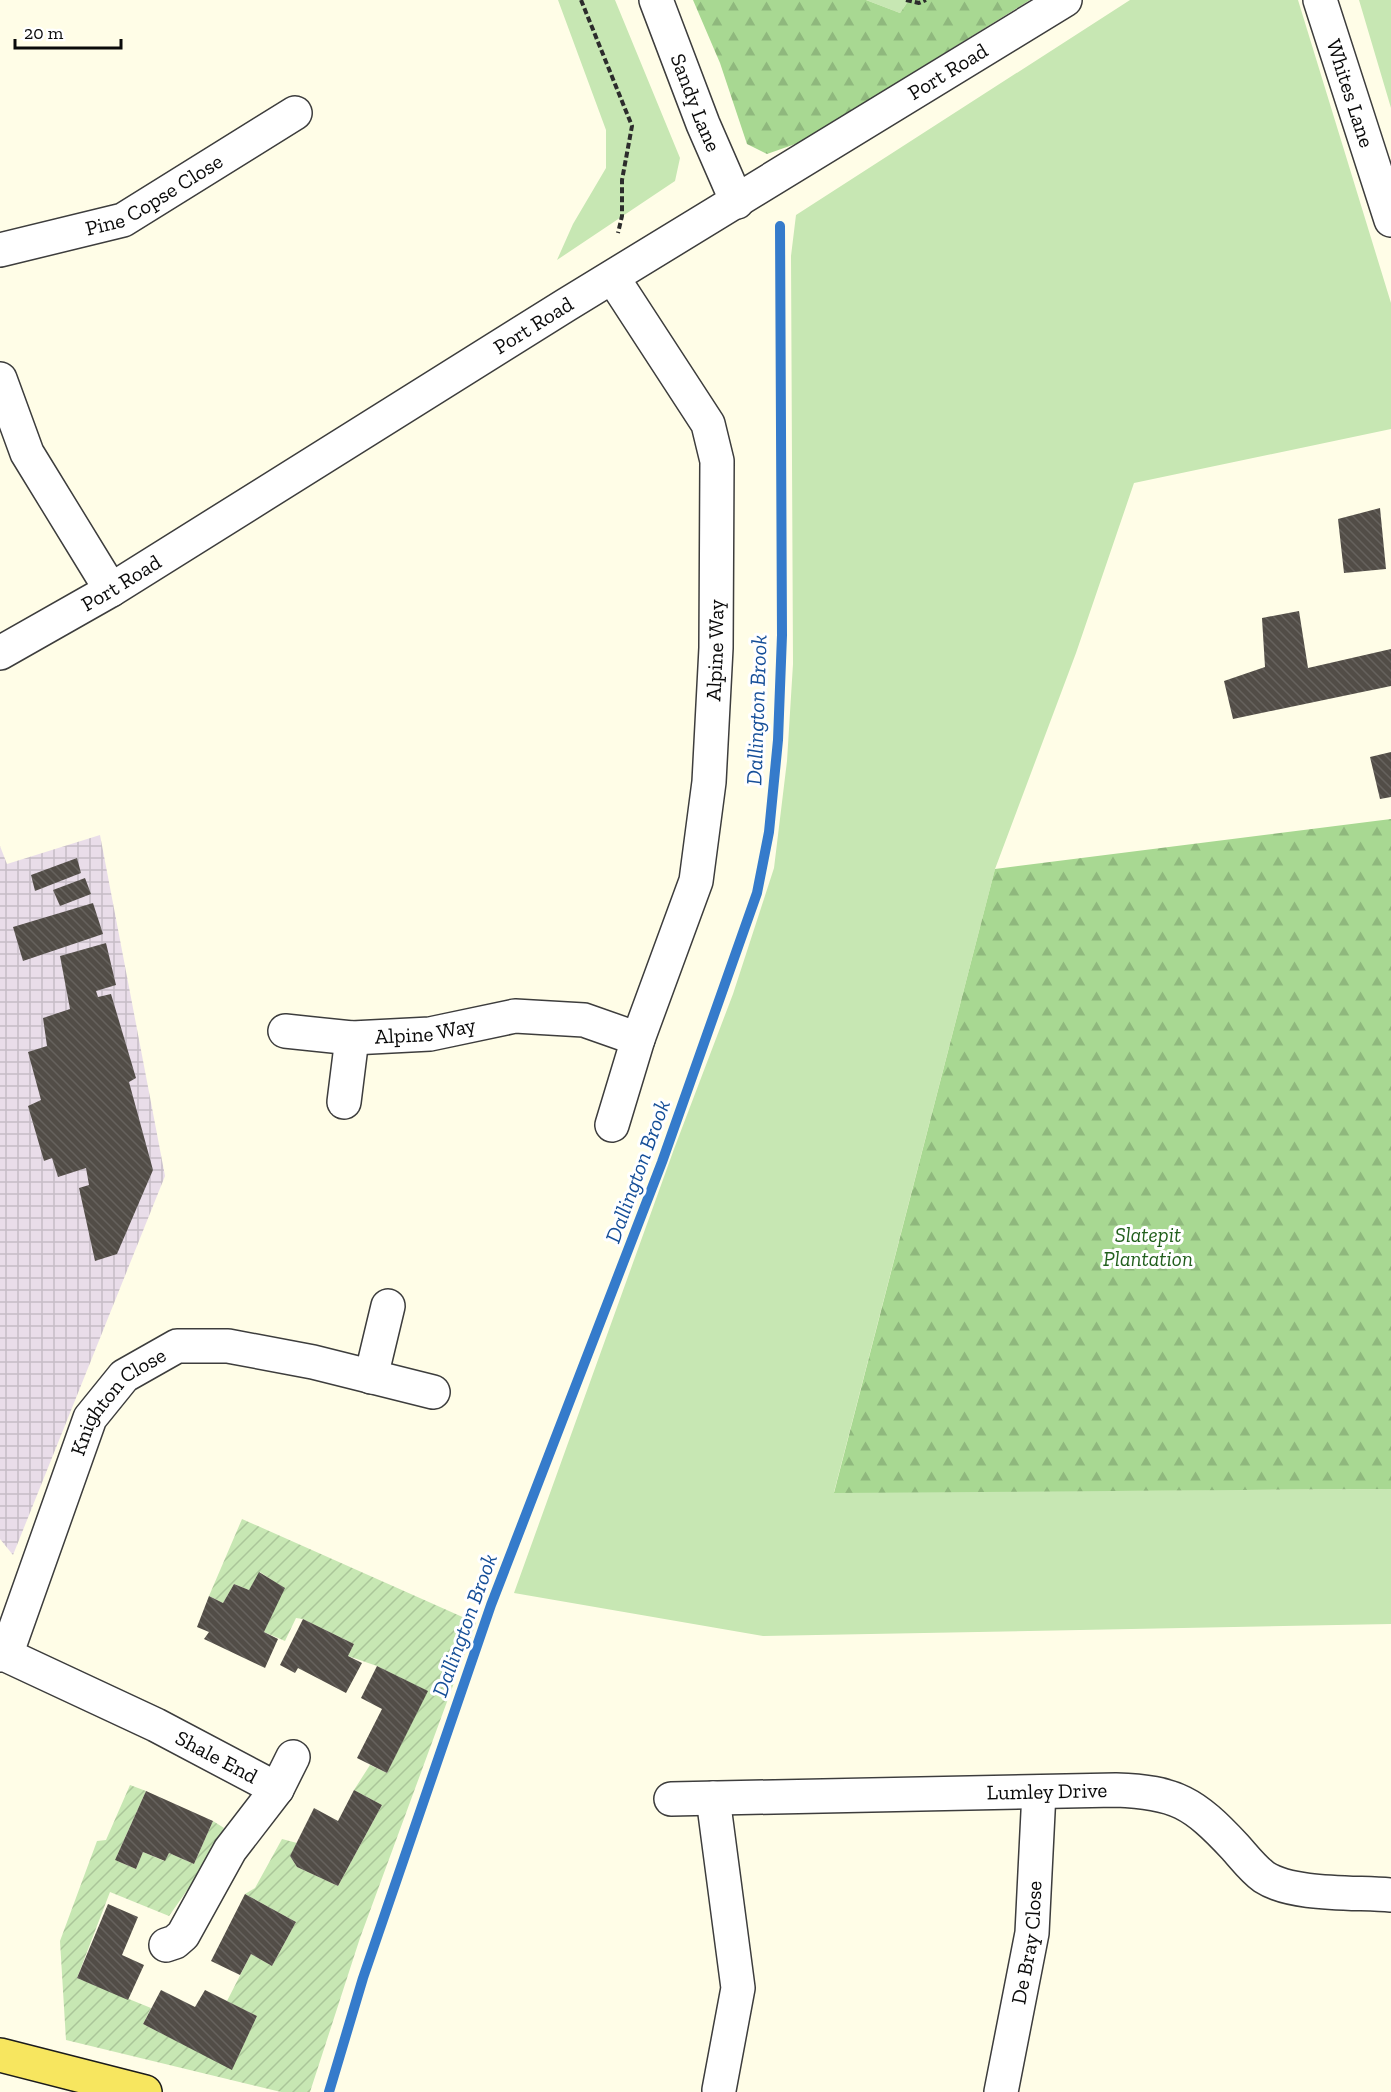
<svg xmlns="http://www.w3.org/2000/svg" width="1391" height="2092" font-family="'Zilla Slab',serif">
	<defs>
		<pattern id="industrial-grid" width="8" height="8" patternUnits="userSpaceOnUse" patternTransform="scale(1.5)"><rect width="8" height="8" fill="#e9dde9"/><path d="M0 4h8M4 0v8" fill="none" stroke="#c6bcc6"/></pattern>
		<pattern id="forest-firs" width="22" height="20" patternUnits="userSpaceOnUse" patternTransform="scale(1.5)"><rect width="22" height="20" fill="#a8d892"/><path d="M5 1l3.5 6h-7zM16 11l3.5 6h-7z" fill="#8fb87d"/></pattern>
		<pattern id="garden-furrows" width="10" height="10" patternUnits="userSpaceOnUse" patternTransform="scale(1.5)"><rect width="10" height="10" fill="#c7e7b3"/><path d="M-1 1l2-2M0 10L10 0M9 11l2-2" fill="none" stroke="#aac599"/></pattern>
		<pattern id="building-back-hatch" width="6" height="6" patternUnits="userSpaceOnUse" patternTransform="scale(1.5)"><rect width="6" height="6" fill="#524d47"/><path d="M-1 5l2 2M0 0l6 6M5-1l2 2" fill="none" stroke="#66625d"/></pattern>
	</defs>
	<rect width="100%" height="100%" fill="#fffde7"/>
	<path fill="url(#industrial-grid)" d="M 100,835 L 165,1176 L 13,1555 L 0,1539 L 0,846 L 7,864 Z"/>
	<path fill="#c7e7b3" d="M 558,0 L 615,0 L 680,158 L 675,181 L 557,260 L 573,224 L 606,168 L 606,130 Z
		M 866,0 L 909,0 L 900,13 Z
		M 1130,0 L 1298,0 L 1391,303 L 1391,429 L 1134,483 L 1076,653 L 995,869 L 834,1492 L 1391,1489 L 1391,1624 L 763,1636 L 514,1593 L 674,1149 L 733,994 L 774,868 L 787,761 L 793,664 L 791,256 L 796,215 Z
		M 1359,0 L 1391,0 L 1391,108 Z"/>
	<path fill="url(#forest-firs)" d="M 693,0 L 866,0 L 900,13 L 909,0 L 1030,0 L 801,142 L 767,154 L 747,144 L 720,63 Z
		M 1391,819 L 1391,1489 L 834,1493 L 995,869 Z"/>
	<path fill="url(#garden-furrows)" d="M 242,1519 L 476,1623 L 360,1938 L 310,2092 L 281,2092 L 66,2040 L 60,1941 L 97,1841 L 106,1840 L 130,1785 L 146,1791 L 115,1860 L 136,1869 L 143,1852 L 164,1861 L 169,1853 L 194,1864 L 213,1821 L 224,1828 L 193,1882 L 169,1916 L 110,1892 L 77,1978 L 151,2008 L 143,2024 L 232,2069 L 257,2016 L 227,2001 L 251,1954 L 272,1966 L 296,1922 L 245,1894 L 255,1888 L 282,1839 L 297,1843 L 290,1856 L 297,1867 L 338,1886 L 382,1805 L 354,1790 L 370,1765 L 387,1773 L 427,1691 L 377,1666 L 348,1656 L 354,1644 L 303,1619 L 296,1618 L 285,1641 L 264,1632 L 284,1588 L 260,1572 L 249,1590 L 234,1584 L 223,1603 L 209,1596 Z"/>
	<g fill="none" stroke-linecap="round" stroke-linejoin="round">
		<path stroke="#357bcb" stroke-width="10" d="M 329,2092 L 363,1978 L 491,1605 L 662,1162 L 757,893 L 769,832 L 778,740 L 782,635 L 780,226"/>
	</g>
	<path fill="url(#building-back-hatch)" d="M 1380,508 L 1386,569 L 1344,573 L 1338,519 Z
		M 1299,611 L 1308,668 L 1391,649 L 1391,686 L 1233,719 L 1224,681 L 1265,667 L 1262,618 Z
		M 1391,752 L 1391,797 L 1380,799 L 1370,757 Z
		M 77,858 L 81,873 L 35,891 L 31,875 Z
		M 85,878 L 91,894 L 60,906 L 53,890 Z
		M 93,903 L 103,934 L 23,961 L 13,927 Z
		M 106,943 L 116,985 L 96,991 L 98,997 L 111,994 L 136,1078 L 129,1082 L 153,1170 L 117,1254 L 95,1261 L 79,1188 L 89,1185 L 86,1168 L 58,1177 L 52,1158 L 44,1161 L 28,1106 L 41,1100 L 28,1052 L 47,1046 L 43,1018 L 70,1009 L 60,956 Z
		M 259,1572 L 285,1588 L 264,1632 L 278,1639 L 265,1668 L 204,1639 L 209,1632 L 197,1627 L 209,1596 L 223,1603 L 234,1584 L 249,1590 Z
		M 303,1619 L 354,1644 L 348,1656 L 362,1663 L 346,1693 L 298,1668 L 295,1673 L 280,1665 Z
		M 377,1666 L 428,1691 L 387,1773 L 357,1758 L 382,1709 L 361,1698 Z
		M 354,1790 L 382,1805 L 338,1886 L 297,1867 L 290,1856 L 314,1808 L 338,1821 Z
		M 146,1791 L 213,1821 L 194,1864 L 169,1853 L 165,1861 L 143,1852 L 136,1869 L 115,1860 Z
		M 245,1894 L 296,1922 L 272,1966 L 251,1954 L 240,1975 L 211,1961 Z
		M 108,1904 L 138,1917 L 122,1955 L 144,1965 L 128,2000 L 77,1978 Z
		M 161,1990 L 195,2007 L 205,1990 L 257,2016 L 232,2070 L 143,2024 Z"/>
	<g fill="none" stroke-linecap="round" stroke-linejoin="round">
		<g stroke="#3d3d3d" stroke-width="36">
			<g id="minor">
				<path id="s1" d="M 656,0 L 703,124 L 737,202"/>
				<path id="s2" d="M 1320,0 L 1391,220"/>
				<path id="s3" d="M 0,250 L 123,220 L 295,113"/>
				<path d="M 0,379 L 27,453 L 111,590"/>
				<path id="s4" d="M 0,653 L 111,590 L 566,305 L 1065,0"/>
				<path id="s5" d="M 285,1031 L 352,1038 L 430,1034 L 515,1016 L 584,1020 L 638,1039"/>
				<path d="M 344,1102 L 352,1038"/>
				<path id="s6" d="M 612,1125 L 638,1039 L 696,881 L 709,782 L 716,648 L 717,461 L 708,424 L 613,278"/>
				<path d="M 371,1377 L 388,1306"/>
				<path id="s7" d="M 0,1655 L 6,1655 L 156,1725 L 277,1789"/>
				<path id="s8" d="M 6,1655 L 90,1418 L 124,1376 L 177,1346 L 228,1346 L 313,1362 L 433,1392"/>
				<path d="M 713,1798 L 738,1988 L 719,2090"/>
				<path id="s9" d="M 671,1799 L 1116,1790 C 1176,1792 1194,1803 1235,1847 C 1244,1857 1253,1869 1264,1877 C 1293,1896 1356,1892 1391,1895"/>
				<path d="M 166,1945 L 175,1942 L 183,1935 L 230,1850 L 277,1789 L 293,1757"/>
				<path id="s10" d="M 1001,2092 L 1032,1933 L 1039,1792"/>
			</g>
		</g>
		<g stroke="#1b1b1b" stroke-width="36">
			<path id="major" d="M 0,2055 L 145,2092"/>
		</g>
		<path stroke="#2c2c2c" stroke-width="4" stroke-dasharray="6 3" stroke-linecap="butt" d="M 581,0 L 632,126 L 622,180 L 622,216 L 618,233
			M 906,0 L 919,3 L 926,0"/>
		<use href="#minor" stroke="#fff" stroke-width="33"/>
		<use href="#major" stroke="#f7e65f" stroke-width="33"/>
	</g>
	<g text-anchor="middle" stroke-width="6" stroke-linejoin="round" paint-order="stroke">
		<g font-size="21" fill="#0a0a0a" stroke="#fff">
			<text dy="7" stroke="none"><textPath href="#s4" startOffset="1112">Port Road</textPath></text>
			<text dy="7" stroke="none"><textPath href="#s2" startOffset="98">Whites Lane</textPath></text>
			<text dy="7" stroke="none"><textPath href="#s1" startOffset="110">Sandy Lane</textPath></text>
			<text dy="7" stroke="none"><textPath href="#s3" startOffset="165">Pine Copse Close</textPath></text>
			<text dy="7" stroke="none"><textPath href="#s4" startOffset="626">Port Road</textPath></text>
			<text dy="7" stroke="none"><textPath href="#s4" startOffset="140">Port Road</textPath></text>
			<text dy="7" stroke="none"><textPath href="#s6" startOffset="490">Alpine Way</textPath></text>
			<text dy="7" stroke="none"><textPath href="#s5" startOffset="141">Alpine Way</textPath></text>
			<text dy="7" stroke="none"><textPath href="#s8" startOffset="282">Knighton Close</textPath></text>
			<text dy="7" stroke="none"><textPath href="#s7" startOffset="240">Shale End</textPath></text>
			<text dy="7" stroke="none"><textPath href="#s9" startOffset="376">Lumley Drive</textPath></text>
			<text dy="7" stroke="none"><textPath href="#s10" startOffset="152">De Bray Close</textPath></text>
		</g>
		<g font-size="21" font-style="italic" fill="#215f1c" stroke="#fff">
			<text x="1148" y="1242">Slatepit<tspan x="1148" dy="24">Plantation</tspan></text>
		</g>
		<g font-size="22" font-style="italic" fill="#164f98" stroke="#fff">
			<text transform="translate(756 710) rotate(-88)" y="8">Dallington Brook</text>
			<text transform="translate(637 1171) rotate(-70)" y="8">Dallington Brook</text>
			<text transform="translate(464 1625) rotate(-70)" y="8">Dallington Brook</text>
		</g>
	</g>
	<path d="M15 39v9h106v-9" fill="none" stroke="#0a0a0a" stroke-width="3"/>
	<text x="24" y="39" font-size="18" fill="#0a0a0a" stroke="#ffffff" stroke-width="4.5" paint-order="stroke">20 m</text>
</svg>
